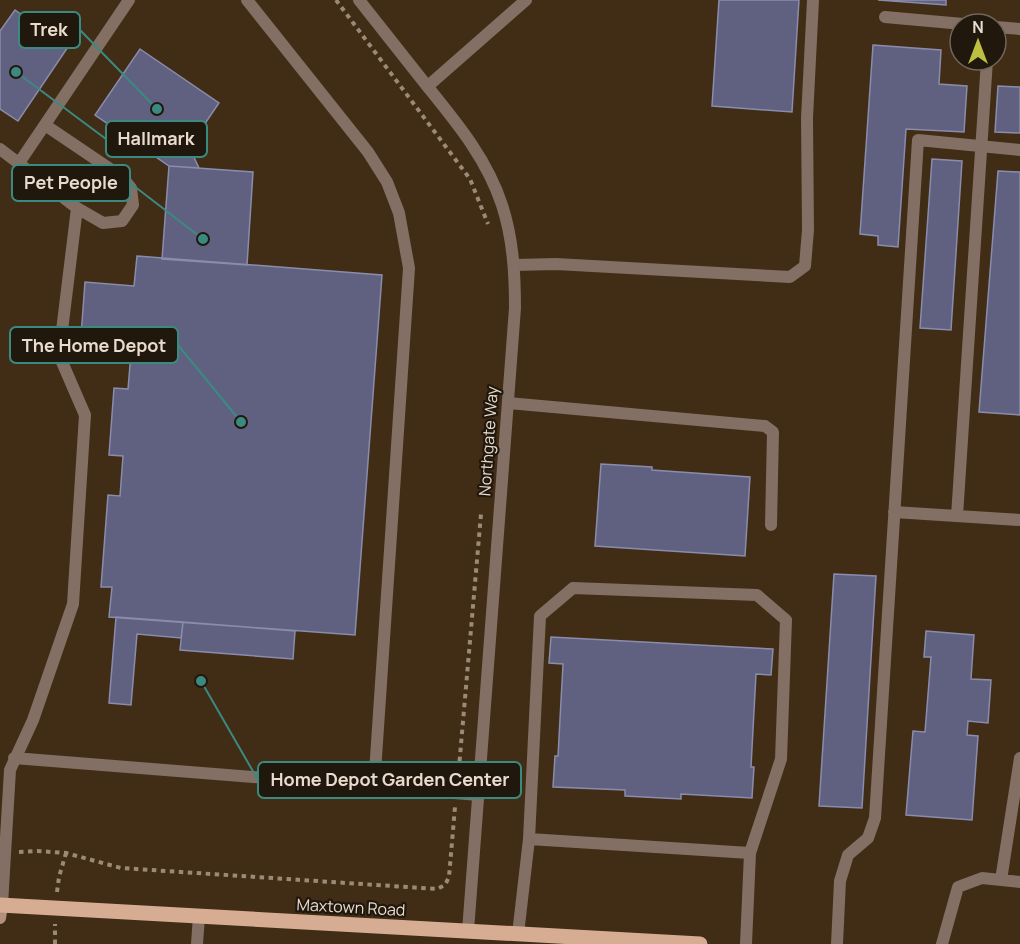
<svg xmlns="http://www.w3.org/2000/svg" width="1020" height="944" font-family="Manrope,sans-serif">
	<rect width="100%" height="100%" fill="#412c15"/>
	<path fill="#606180" stroke="#8a8cac" stroke-width="1.5" d="M 719,0 L 799,0 L 792,112 L 712,106 Z
		M 878,0 L 946,0 L 946,5 Z
		M 15,10 L 68,47 L 18,121 L 0,109 L 0,31 Z
		M 873,45 L 941,50 L 939,84 L 967,86 L 964,132 L 906,129 L 898,247 L 878,245 L 878,236 L 860,234 Z
		M 140,49 L 219,103 L 189,147 L 199,168 L 169,166 L 95,115 Z
		M 998,86 L 1020,87 L 1020,133 L 995,132 Z
		M 932,159 L 962,161 L 951,330 L 920,328 Z
		M 169,166 L 253,172 L 247,265 L 162,259 Z
		M 998,171 L 1020,172 L 1020,415 L 979,412 Z
		M 137,256 L 382,275 L 355,635 L 109,617 L 112,587 L 101,587 L 108,495 L 120,496 L 123,456 L 109,455 L 114,388 L 128,389 L 131,353 L 80,349 L 85,282 L 134,286 Z
		M 601,464 L 652,467 L 652,470 L 750,477 L 745,556 L 595,546 Z
		M 834,574 L 876,576 L 862,808 L 819,806 Z
		M 116,617 L 183,622 L 181,638 L 137,634 L 131,705 L 109,703 Z
		M 183,622 L 295,631 L 293,659 L 180,650 Z
		M 926,631 L 974,635 L 971,679 L 991,680 L 988,723 L 968,721 L 967,735 L 978,736 L 972,820 L 906,815 L 913,731 L 925,732 L 931,657 L 924,657 Z
		M 551,637 L 773,649 L 771,675 L 756,674 L 751,767 L 754,767 L 752,798 L 681,794 L 681,799 L 625,796 L 625,790 L 553,787 L 555,756 L 558,756 L 563,664 L 549,663 Z"/>
	<g fill="none" stroke-linecap="round" stroke-linejoin="round">
		<path stroke="#9b8a78" stroke-width="4" stroke-dasharray="4.5 4.5" stroke-linecap="butt" d="M 336,0 L 470,179 L 488,224
			M 458,779 L 481,514
			M 19,852 L 37,851 L 66,853 L 121,868 L 437,889 L 445,885 L 449,877 L 455,807
			M 57,892 L 59,877 L 66,853
			M 55,944 L 55,924"/>
		<path stroke="#836f63" stroke-width="12" d="M 247,0 L 368,152 L 387,182 L 399,213 L 409,268 L 374,787
			M 885,17 L 963,24
			M 996,27 L 1020,29
			M 428,86 L 526,0
			M 45,125 L 122,177 L 131,188 L 133,205 L 122,221 L 103,223 L 77,208
			M 0,149 L 77,208 L 59,355 L 85,415 L 73,604 L 33,720 L 10,770 L 2,905
			M 19,163 L 129,0
			M 514,265 L 556,264 L 790,277 L 805,266 L 808,230 L 807,118 L 813,0
			M 508,403 L 765,426 L 773,432 L 771,525
			M 894,512 L 1020,520
			M 957,516 L 987,60
			M 14,758 L 479,795
			M 529,839 L 540,616 L 573,588 L 757,595 L 786,620 L 781,759 L 750,853
			M 1001,880 L 1020,758
			M 518,934 L 529,839 L 750,853 L 746,944
			M 197,944 L 199,916
			M 837,944 L 840,881 L 848,855 L 868,838 L 875,818 L 918,140 L 1020,150
			M 942,944 L 958,887 L 982,878 L 1020,882"/>
		<path stroke="#836f63" stroke-width="12" d="M 359,0 C 382,29 404,57 427,86 C 457,123 487,159 502,205 C 513,239 515,273 515,308 L 468,931"/>
		<path stroke="#b2927e" stroke-width="12" d="M 0,918 L 2,905"/>
		<path stroke="#d6ad92" stroke-width="15" d="M 0,905 L 700,944"/>
	</g>
	<g text-anchor="middle" stroke-width="4.5" stroke-linejoin="round" paint-order="stroke">
		<g font-size="16" fill="#e9dbce" stroke="#20170d">
			<text transform="translate(488 441) rotate(-86)" y="6">Northgate Way</text>
			<text transform="translate(351 907) rotate(3)" y="6">Maxtown Road</text>
		</g>
	</g>
	<path fill="none" stroke="#3b8a81" stroke-width="2" d="M157 109L80 30M16 72L106 139M203 239L130 183M241 422L178 345M201 681L258 780"/>
	<g fill="#3b8a81" stroke="#20170d" stroke-width="2">
		<circle cx="157" cy="109" r="6"/>
		<circle cx="16" cy="72" r="6"/>
		<circle cx="203" cy="239" r="6"/>
		<circle cx="241" cy="422" r="6"/>
		<circle cx="201" cy="681" r="6"/>
	</g>
	<g fill="#20170d" stroke="#3b8a81" stroke-width="2">
		<rect x="19" y="12" width="61" height="36" rx="6"/>
		<rect x="106" y="121" width="101" height="36" rx="6"/>
		<rect x="12" y="165" width="118" height="36" rx="6"/>
		<rect x="10" y="327" width="168" height="36" rx="6"/>
		<rect x="258" y="762" width="263" height="36" rx="6"/>
	</g>
	<g font-size="18" text-anchor="middle" font-weight="bold" fill="#e9dbce">
		<text x="49" y="36">Trek</text>
		<text x="156" y="145">Hallmark</text>
		<text x="71" y="189">Pet People</text>
		<text x="94" y="352">The Home Depot</text>
		<text x="390" y="786">Home Depot Garden Center</text>
	</g>
	<g transform="translate(978 42)"><circle r="28" fill="#20170d" stroke="#70655a" stroke-width="1.5"/>
	<path d="M0-4.5L10 22L0 15L-10 22Z" fill="#bebe42"/>
	<text y="-9" font-size="16" font-weight="bold" text-anchor="middle" fill="#e9dbce">N</text>
	</g>
</svg>
